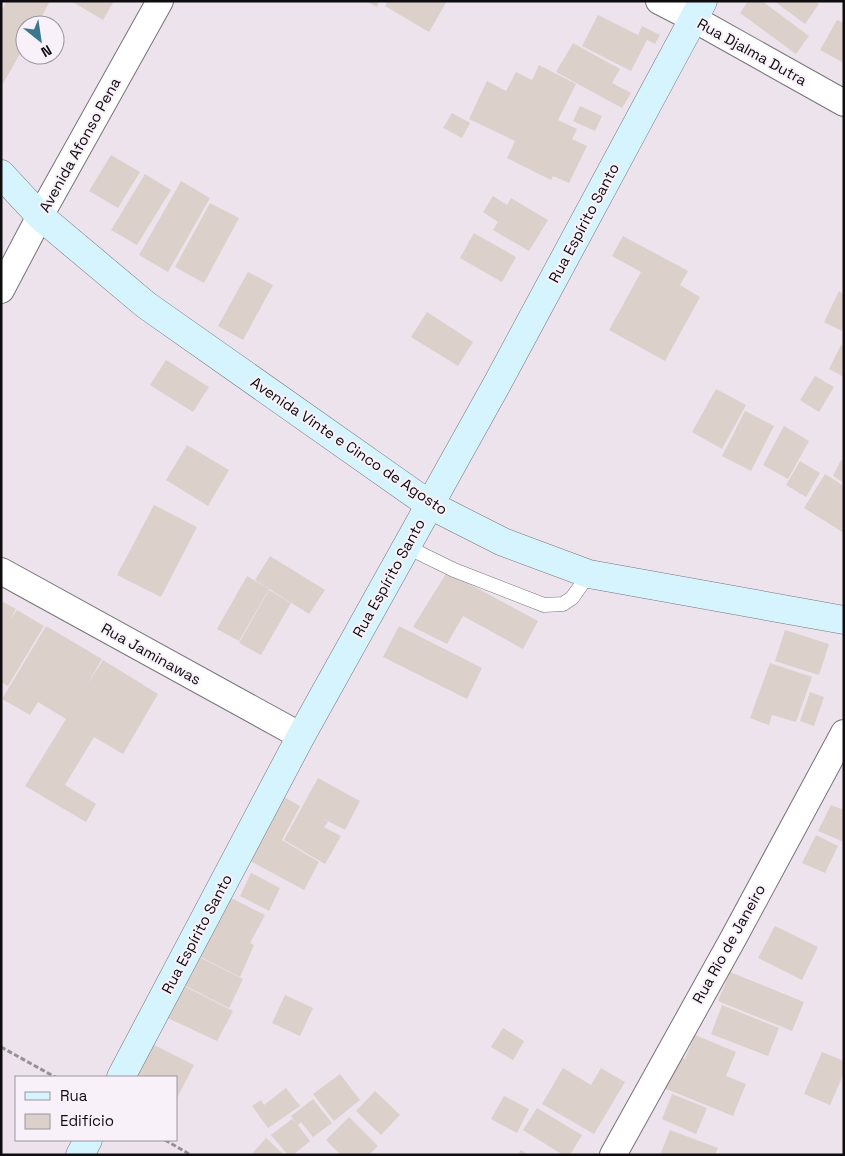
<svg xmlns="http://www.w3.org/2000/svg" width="845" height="1156" font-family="'Space Grotesk',sans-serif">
	<rect width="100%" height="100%" fill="#ece3ed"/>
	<path fill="#dcd0ca" d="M 7,1 L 50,1 L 37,25 L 25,25 L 25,45 L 1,87 L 1,12 Z
		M 71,1 L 114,1 L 103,20 Z
		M 366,1 L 379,1 L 377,7 Z
		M 388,1 L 447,1 L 429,32 L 385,6 Z
		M 748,1 L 762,1 L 809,36 L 796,54 L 740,13 Z
		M 774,1 L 815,1 L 819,4 L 805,24 Z
		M 598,15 L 638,35 L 642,26 L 660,35 L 655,44 L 647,40 L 631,71 L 582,46 Z
		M 837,20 L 844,23 L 844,63 L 820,50 Z
		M 573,43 L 620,69 L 612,83 L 631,93 L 622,108 L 556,72 Z
		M 539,65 L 576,84 L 558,120 L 577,129 L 572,139 L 587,146 L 569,183 L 553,176 L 551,180 L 507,158 L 515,141 L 469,119 L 487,81 L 506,91 L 516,72 L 532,80 Z
		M 580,106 L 602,116 L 595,131 L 573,121 Z
		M 452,113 L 470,123 L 462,138 L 443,128 Z
		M 111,155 L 140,172 L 118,208 L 89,191 Z
		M 145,174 L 171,190 L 137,245 L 111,230 Z
		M 181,181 L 210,198 L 168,272 L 139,255 Z
		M 493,196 L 507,205 L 511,198 L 548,220 L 529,251 L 493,230 L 498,222 L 483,212 Z
		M 210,203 L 239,218 L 204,283 L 175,267 Z
		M 474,233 L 516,257 L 502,282 L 460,258 Z
		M 623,236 L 688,271 L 680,285 L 700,297 L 665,361 L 609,330 L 641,272 L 612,256 Z
		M 248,272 L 273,285 L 243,340 L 218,326 Z
		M 839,291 L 844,294 L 844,328 L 842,331 L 824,322 Z
		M 427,312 L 473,342 L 458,366 L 411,337 Z
		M 841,345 L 844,346 L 844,377 L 829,369 Z
		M 166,360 L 209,387 L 193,412 L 150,385 Z
		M 815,376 L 834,387 L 819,412 L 800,400 Z
		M 716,389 L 746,405 L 722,449 L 692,432 Z
		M 745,411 L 774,426 L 751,471 L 722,456 Z
		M 784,426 L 809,441 L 788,479 L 763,465 Z
		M 187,445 L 229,470 L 208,506 L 166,480 Z
		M 841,460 L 844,461 L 844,483 L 833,476 Z
		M 800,461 L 820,473 L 806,497 L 786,485 Z
		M 825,474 L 844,486 L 844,533 L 804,508 Z
		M 154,505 L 197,527 L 161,597 L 117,575 Z
		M 270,556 L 325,590 L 309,614 L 255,580 Z
		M 447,572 L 538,621 L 523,649 L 463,616 L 447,644 L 413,627 Z
		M 247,576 L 269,589 L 239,641 L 217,629 Z
		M 269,590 L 291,603 L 261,655 L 239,643 Z
		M 1,601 L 16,609 L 9,621 L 17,610 L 44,626 L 8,686 L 1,682 Z
		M 46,626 L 102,659 L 87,685 L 103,660 L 158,694 L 123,754 L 94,737 L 65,785 L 54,778 L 96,804 L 86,822 L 25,786 L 66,719 L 38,702 L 30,715 L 2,699 Z
		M 399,626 L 482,668 L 467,699 L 383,657 Z
		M 785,630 L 829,644 L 819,675 L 775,661 Z
		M 770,663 L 812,677 L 796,722 L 772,715 L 769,725 L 750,718 Z
		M 810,692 L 824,697 L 814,726 L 800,721 Z
		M 318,778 L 360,801 L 345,830 L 322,818 L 328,822 L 324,827 L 341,836 L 325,864 L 284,840 Z
		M 277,793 L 300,806 L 282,840 L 319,862 L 304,890 L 243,857 Z
		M 831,805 L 844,810 L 844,842 L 818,831 Z
		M 816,835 L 838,846 L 825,873 L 802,863 Z
		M 251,873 L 280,888 L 269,911 L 240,896 Z
		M 229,897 L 265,915 L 250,943 L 254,945 L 240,977 L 191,952 Z
		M 775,926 L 818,947 L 802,980 L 758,958 Z
		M 191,953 L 243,979 L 229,1008 L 176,981 Z
		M 730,972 L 804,1002 L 792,1031 L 718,1001 Z
		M 176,982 L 233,1011 L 217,1041 L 159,1014 Z
		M 285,995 L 313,1008 L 300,1036 L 272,1023 Z
		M 722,1005 L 779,1028 L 768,1056 L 711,1034 Z
		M 503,1028 L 524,1041 L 513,1060 L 491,1047 Z
		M 695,1035 L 736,1052 L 726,1076 L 746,1084 L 733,1116 L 659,1086 L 673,1054 L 685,1059 Z
		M 146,1041 L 194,1065 L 176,1100 L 176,1077 L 127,1077 Z
		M 822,1052 L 844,1061 L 844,1073 L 830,1105 L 804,1094 Z
		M 563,1068 L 591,1085 L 601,1068 L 625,1082 L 594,1134 L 542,1104 Z
		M 340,1074 L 360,1100 L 334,1121 L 313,1094 Z
		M 286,1088 L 300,1106 L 268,1128 L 252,1106 L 261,1100 L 264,1105 Z
		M 375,1091 L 400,1115 L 381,1135 L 356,1111 Z
		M 672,1094 L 707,1108 L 696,1134 L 662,1119 Z
		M 504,1096 L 529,1109 L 517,1133 L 491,1119 Z
		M 313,1099 L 332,1123 L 313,1137 L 301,1122 L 298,1125 L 310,1141 L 293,1155 L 288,1155 L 271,1135 L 292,1119 L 296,1123 L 291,1116 Z
		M 537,1108 L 582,1135 L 570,1155 L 563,1155 L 523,1130 Z
		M 349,1117 L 378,1146 L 369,1155 L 341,1155 L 326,1140 Z
		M 670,1130 L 718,1148 L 715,1155 L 660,1155 Z
		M 266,1138 L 284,1155 L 251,1155 Z
		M 521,1150 L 529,1155 L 518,1155 Z"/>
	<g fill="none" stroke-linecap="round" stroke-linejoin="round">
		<g stroke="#79727a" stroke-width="15">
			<path id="lane" d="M 407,547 L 454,570 L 544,605 L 563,604 L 572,598 L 589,574"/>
		</g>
		<g stroke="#79727a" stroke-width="28">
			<path id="street" d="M 659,1 L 694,19 L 844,103
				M 1,290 L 40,216 L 160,1
				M 1,571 L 301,736
				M 613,1155 L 734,937 L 844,733"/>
		</g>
		<g stroke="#79727a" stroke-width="29">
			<path id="secondary" d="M 1,174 L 40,216 L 146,305 L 430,505 L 503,542 L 589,574 L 844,620
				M 121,1077 L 301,736 L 497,384 L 703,1
				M 80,1155 L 88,1140"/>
		</g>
		<path stroke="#979097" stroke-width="3" stroke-dasharray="5 2.5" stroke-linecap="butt" d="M 1,1047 L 55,1077
			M 165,1140 L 191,1155"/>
		<use href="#lane" stroke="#fff" stroke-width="14"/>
		<use href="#street" stroke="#fff" stroke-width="26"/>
		<use href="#secondary" stroke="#d6f4fd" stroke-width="28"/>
	</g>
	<g text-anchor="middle" stroke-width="4" stroke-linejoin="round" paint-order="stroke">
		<g font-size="15" fill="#0f0c0f" stroke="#f9f1fa">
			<text transform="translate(752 52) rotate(29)" y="5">Rua Djalma Dutra</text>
			<text transform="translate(80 145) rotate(-61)" y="5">Avenida Afonso Pena</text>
			<text transform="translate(584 223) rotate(-62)" y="5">Rua Espírito Santo</text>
			<text transform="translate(349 446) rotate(34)" y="5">Avenida Vinte e Cinco de Agosto</text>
			<text transform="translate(389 578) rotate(-61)" y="5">Rua Espírito Santo</text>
			<text transform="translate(151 654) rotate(29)" y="5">Rua Jaminawas</text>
			<text transform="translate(197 934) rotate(-62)" y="5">Rua Espírito Santo</text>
			<text transform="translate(729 944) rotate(-61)" y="5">Rua Rio de Janeiro</text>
		</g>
	</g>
	<rect width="845" height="1156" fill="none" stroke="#0f0c0f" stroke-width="5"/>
	<rect x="15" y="1076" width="162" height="65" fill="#f9f1fa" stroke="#9b959c"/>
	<rect x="25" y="1092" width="25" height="8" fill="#d6f4fd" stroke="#9b959c"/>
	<text x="60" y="1101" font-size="15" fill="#0f0c0f">Rua</text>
	<rect x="25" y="1114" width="25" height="15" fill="#dcd0ca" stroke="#9b959c"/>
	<text x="60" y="1126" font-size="15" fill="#0f0c0f">Edifício</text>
	<g transform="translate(40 40) rotate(150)"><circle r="24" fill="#f9f1fa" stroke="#9b959c"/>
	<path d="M0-4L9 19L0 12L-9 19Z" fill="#3b778e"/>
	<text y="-8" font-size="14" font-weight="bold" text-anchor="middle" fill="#0f0c0f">N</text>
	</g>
</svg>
